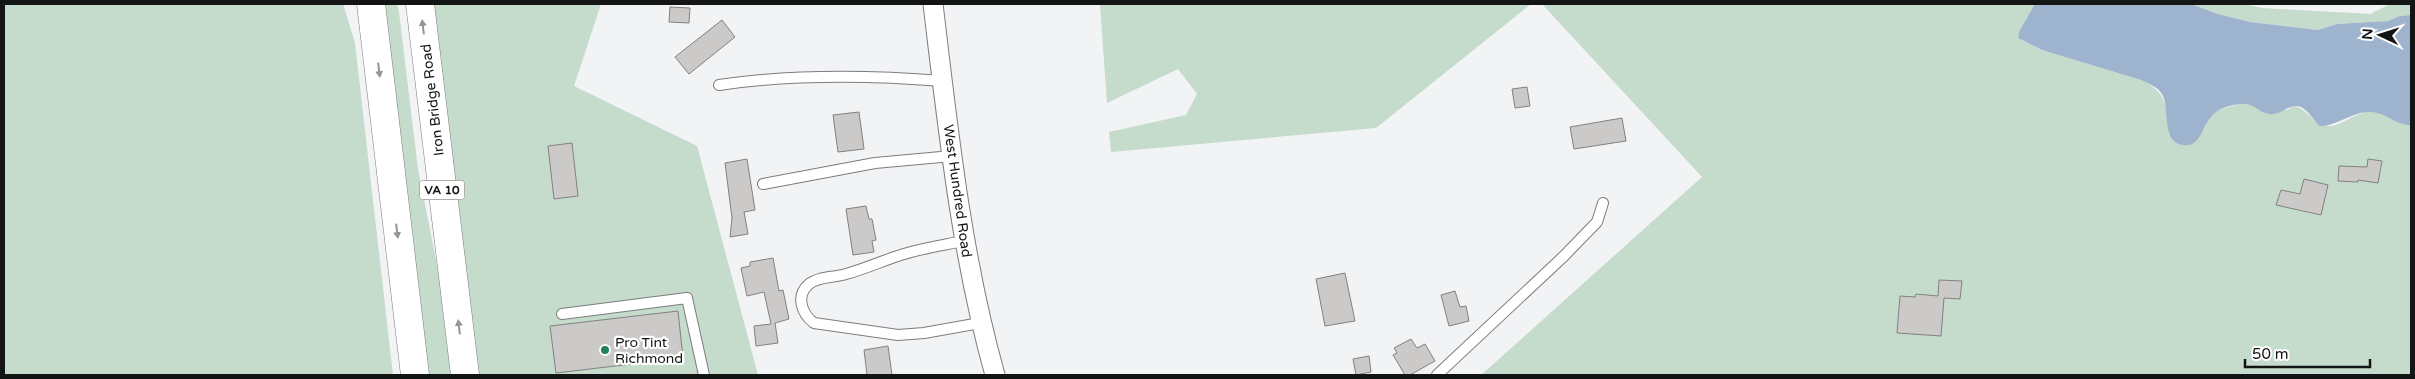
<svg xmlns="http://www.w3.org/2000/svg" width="2415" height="379" font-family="'Varela Round',sans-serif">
	<rect width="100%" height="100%" fill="#f2f3f5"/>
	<path fill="#c5dbcb" d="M 4,4 L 343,4 L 355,43 L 393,375 L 4,375 Z
		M 378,4 L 397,4 L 399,12 L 418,169 L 441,286 L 451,375 L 421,375 Z
		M 421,4 L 601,4 L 574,86 L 697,146 L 758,375 L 469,375 Z
		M 1100,4 L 1531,4 L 1376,128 L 1111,152 L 1109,132 L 1186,115 L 1197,94 L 1178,69 L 1107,103 Z
		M 1542,4 L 2035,4 L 2018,38 L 2042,50 L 2141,80 C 2167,92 2168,108 2169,135 L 2204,130 L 2208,119 L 2216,111 L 2242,103 L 2253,105 L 2259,110 L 2287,110 L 2294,106 C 2309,109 2313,126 2330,126 C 2340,126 2356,113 2367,112 C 2384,109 2395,126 2411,125 L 2411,375 L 1481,375 L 1702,177 Z
		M 2191,4 L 2244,4 L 2262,8 L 2370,14 L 2390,4 L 2411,4 L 2411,15 L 2400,16 L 2388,21 L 2337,24 L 2318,30 L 2250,22 L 2218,14 Z"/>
	<path fill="#9eb3ce" d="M 2035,4 L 2191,4 L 2218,14 L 2250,22 L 2318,30 L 2337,24 L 2388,21 L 2400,16 L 2411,15 L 2411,125 C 2396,126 2386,112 2370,112 C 2353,111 2338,126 2320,126 C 2314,121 2309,111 2301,107 C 2290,102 2281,116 2269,114 C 2259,113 2253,102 2241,104 C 2234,104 2221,108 2216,112 C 2202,121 2203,148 2183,145 C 2161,142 2170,111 2163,96 C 2159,87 2149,84 2141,80 L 2042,50 L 2018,38 L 2019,32 Z"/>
	<path fill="#cccac9" stroke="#838180" d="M 670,7 L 690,8 L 689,23 L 669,22 Z
		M 722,20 L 735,37 L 689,74 L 675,57 Z
		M 1527,87 L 1530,106 L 1515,108 L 1512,89 Z
		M 859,112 L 864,149 L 838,152 L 833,115 Z
		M 1622,118 L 1626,141 L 1574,149 L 1570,127 Z
		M 572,143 L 578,196 L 554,199 L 548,146 Z
		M 747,159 L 755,210 L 744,212 L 748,234 L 730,237 L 732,218 L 725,163 Z
		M 2368,159 L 2382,161 L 2378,183 L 2358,180 L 2358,182 L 2338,181 L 2339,166 L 2367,167 Z
		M 2304,179 L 2328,185 L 2321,215 L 2276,205 L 2281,190 L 2300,194 Z
		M 866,206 L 869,219 L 872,219 L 876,240 L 872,241 L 874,252 L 853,255 L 846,209 Z
		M 773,258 L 779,291 L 783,290 L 789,319 L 775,323 L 778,343 L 756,346 L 754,326 L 771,324 L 764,292 L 747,296 L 741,268 L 750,266 L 750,262 Z
		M 1345,273 L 1355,321 L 1325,326 L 1316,279 Z
		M 1939,280 L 1962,281 L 1960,299 L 1944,298 L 1941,336 L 1897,333 L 1900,296 L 1915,297 L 1916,294 L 1938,296 Z
		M 1455,291 L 1460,307 L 1466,306 L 1469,321 L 1449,326 L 1441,295 Z
		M 678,311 L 683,358 L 556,373 L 550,326 Z
		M 1411,339 L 1417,348 L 1425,344 L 1435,361 L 1410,375 L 1405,375 L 1393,355 L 1397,353 L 1394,348 Z
		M 888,346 L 892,375 L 867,375 L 864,350 Z
		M 1369,356 L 1371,372 L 1356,375 L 1353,359 Z"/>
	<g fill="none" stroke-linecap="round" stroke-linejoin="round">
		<g stroke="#7b7c7e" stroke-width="12">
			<path id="service" d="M 719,85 C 793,74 868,75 943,81
				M 763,184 L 875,163 L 952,156
				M 963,241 C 944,245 923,248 904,254 C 884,260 865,269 846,274 C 834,278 819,276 809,284 C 795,296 802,314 814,323 L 898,335 L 924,333 L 980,323
				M 562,314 L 687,298 L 704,375
				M 1437,375 L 1564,256 L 1597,222 L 1603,203"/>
		</g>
		<g stroke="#7b7c7e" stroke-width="21">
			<path id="minor" d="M 933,4 C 948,129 961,254 995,375"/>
		</g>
		<g stroke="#7b7c7e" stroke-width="29">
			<path id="primary" d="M 371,4 L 415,375
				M 420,4 L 465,375"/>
		</g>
		<use href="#service" stroke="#fff" stroke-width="10"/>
		<use href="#minor" stroke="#fff" stroke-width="19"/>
		<use href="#primary" stroke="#fff" stroke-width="28"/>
	</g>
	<defs><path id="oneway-solid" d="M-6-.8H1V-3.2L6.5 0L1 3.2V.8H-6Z" transform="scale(1.25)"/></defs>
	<g fill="#959595">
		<use href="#oneway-solid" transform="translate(423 27) rotate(-97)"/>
		<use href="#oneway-solid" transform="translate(379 70) rotate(83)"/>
		<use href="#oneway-solid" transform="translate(397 231) rotate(83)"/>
		<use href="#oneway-solid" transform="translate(459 327) rotate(-97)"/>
	</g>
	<circle fill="#238158" stroke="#fff" stroke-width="2" cx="605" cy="350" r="5"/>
	<g text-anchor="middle" stroke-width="4.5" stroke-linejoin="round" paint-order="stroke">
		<rect fill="#fff" stroke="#5a5a5a" stroke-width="1" x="419.5" y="180.5" width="45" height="19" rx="4"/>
		<g font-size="12" font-weight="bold" fill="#131414">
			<text x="442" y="194">VA 10</text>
		</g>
		<g font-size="14" fill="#131414" stroke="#fff">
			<text transform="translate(432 100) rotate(-97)" y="5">Iron Bridge Road</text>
			<text transform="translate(958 191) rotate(82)" y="5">West Hundred Road</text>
		</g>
		<g font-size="14" fill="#131414" stroke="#fff" text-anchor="start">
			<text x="615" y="347">Pro Tint<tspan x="615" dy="16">Richmond</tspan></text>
		</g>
	</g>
	<rect width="2415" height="379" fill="none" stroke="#131414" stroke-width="10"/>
	<g transform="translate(2380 35) rotate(274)" stroke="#ffffff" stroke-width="4" paint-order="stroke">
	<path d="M0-4L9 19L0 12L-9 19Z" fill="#131414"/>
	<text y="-8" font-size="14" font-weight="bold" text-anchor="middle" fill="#131414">N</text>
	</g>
	<path d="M2245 359v8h125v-8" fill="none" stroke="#131414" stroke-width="2.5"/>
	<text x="2252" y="359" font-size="15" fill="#131414" stroke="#ffffff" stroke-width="4" paint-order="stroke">50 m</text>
</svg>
